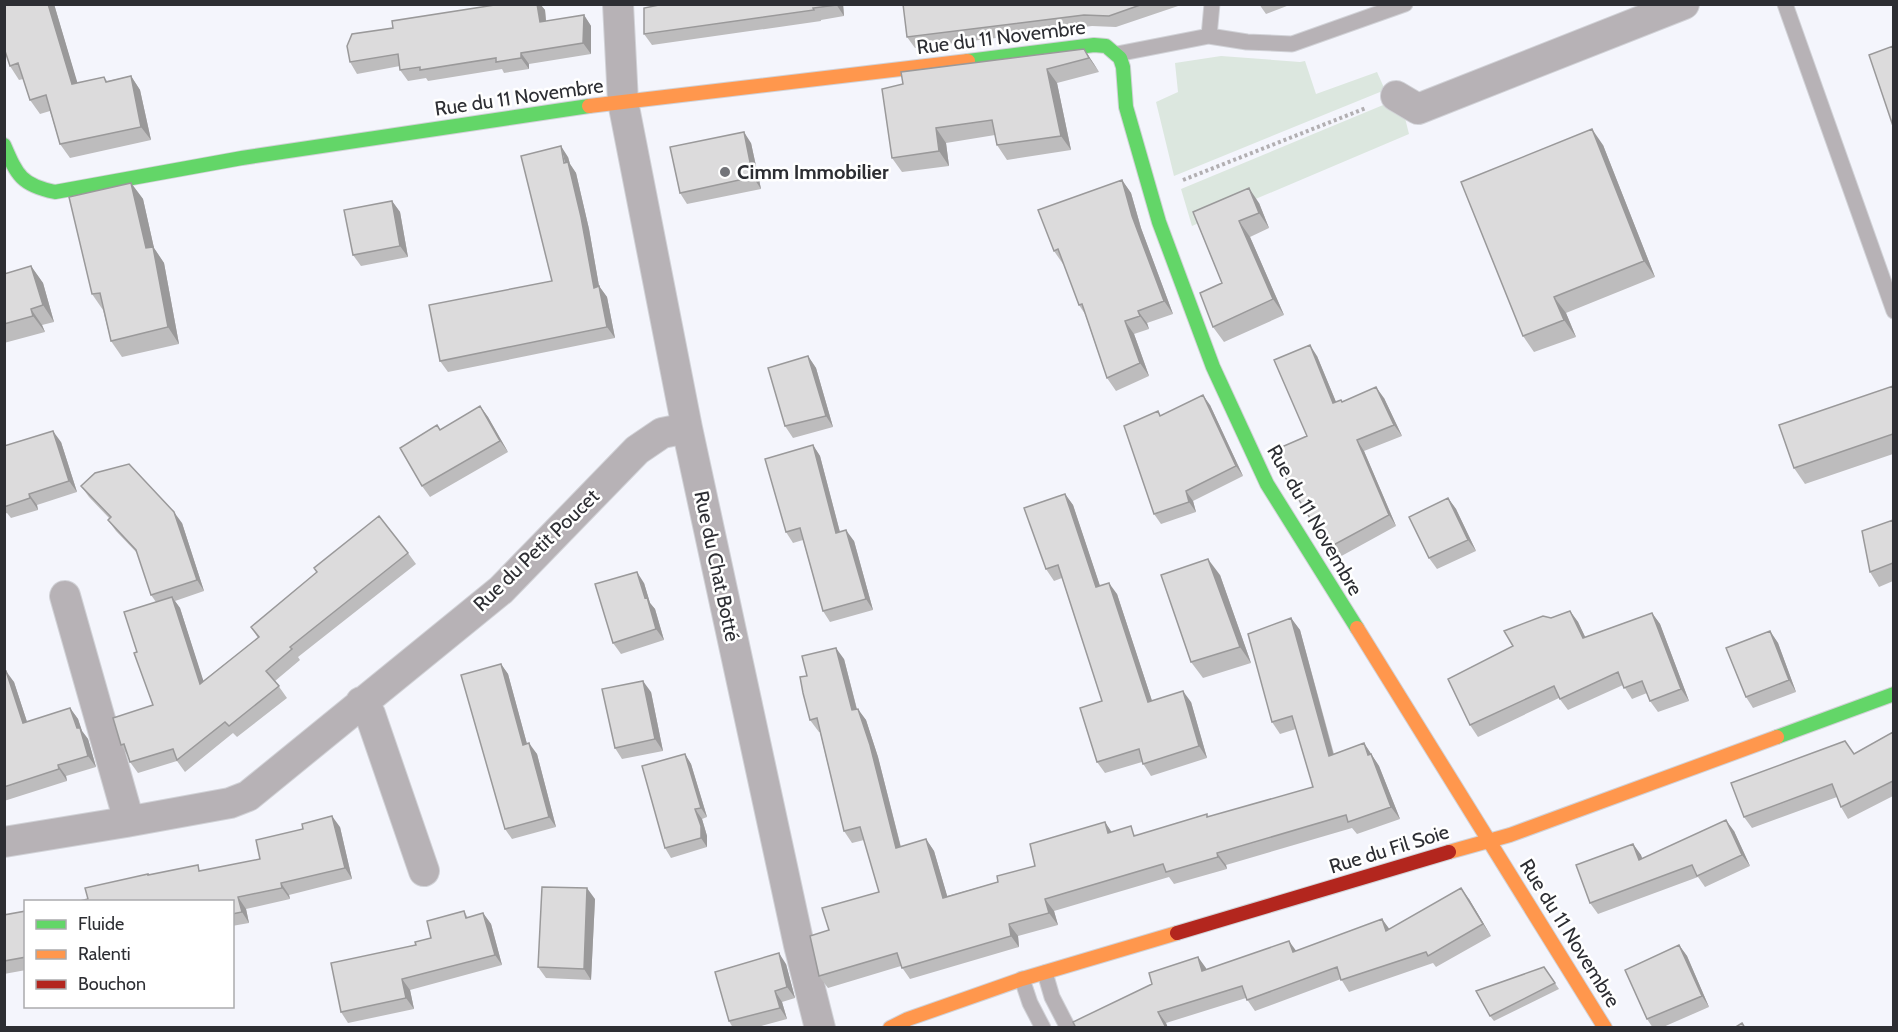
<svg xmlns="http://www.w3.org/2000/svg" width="1898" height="1032" font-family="Cabin,sans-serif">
	<rect width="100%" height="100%" fill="#f4f5fc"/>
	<path fill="#dce7df" d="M 1221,56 L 1300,62 L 1305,61 L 1316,94 L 1377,72 L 1385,90 L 1174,176 L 1156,102 L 1178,92 L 1175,63 Z
		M 1400,98 L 1409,134 L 1192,226 L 1181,189 Z"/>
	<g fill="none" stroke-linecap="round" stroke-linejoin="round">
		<g stroke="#d1d2d7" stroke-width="17">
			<path id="lane" d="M 1785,4 L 1894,311
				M 1209,36 L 1247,42 L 1292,44 L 1405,4
				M 1117,54 L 1209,36 L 1212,4
				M 1045,973 L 1052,997 L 1068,1028
				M 1022,979 L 1030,1003 L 1043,1028"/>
		</g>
		<g stroke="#d1d2d7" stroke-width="32">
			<path id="street" d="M 618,4 L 623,102 L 687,428 L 799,945 L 820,1028
				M 1396,96 L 1418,109 L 1684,4
				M 65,596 L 125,807 L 126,822
				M 361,702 L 370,714 L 424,871
				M 4,842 L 126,822 L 230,803 L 248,796 L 501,590 L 637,450 L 662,433 L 687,428"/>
		</g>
		<g stroke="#d1d2d7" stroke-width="16">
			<path id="fast" d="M 968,61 L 1094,45 L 1106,46 L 1120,58 L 1123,67 L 1126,107 L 1159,222 L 1213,367 L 1267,484 L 1357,628
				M 4,145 C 17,175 21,185 55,192 L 242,158 L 589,106
				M 1777,737 L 1894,694"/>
		</g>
		<g stroke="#d1d2d7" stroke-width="16">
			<path id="slow" d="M 589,106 L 968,61
				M 1357,628 L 1605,1028
				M 1449,852 L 1510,835 L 1777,737
				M 890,1028 L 908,1019 L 1022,979 L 1177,933"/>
		</g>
		<g stroke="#d1d2d7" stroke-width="16">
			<path id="jam" d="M 1177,933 L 1449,852"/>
		</g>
		<path stroke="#b2afb2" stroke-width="4" stroke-dasharray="3 3" stroke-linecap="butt" d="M 1183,180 L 1366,108"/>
		<use href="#lane" stroke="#b7b2b6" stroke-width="15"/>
		<use href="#street" stroke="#b7b2b6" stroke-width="30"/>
		<use href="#fast" stroke="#63d668" stroke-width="14"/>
		<use href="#slow" stroke="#ff974d" stroke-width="14"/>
		<use href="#jam" stroke="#b3261e" stroke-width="14"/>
	</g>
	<path fill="#bdbcbd" d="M 54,4 L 77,83 L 104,77 L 107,81 L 131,76 L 140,90 L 151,140 L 70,158 L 60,144 L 50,111 L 40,114 L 30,100 L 23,79 L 19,80 L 10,66 Z
		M 501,4 L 540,4 L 545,10 L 546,21 L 584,15 L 591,26 L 591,54 L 529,64 L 529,69 L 504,73 L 502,69 L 428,81 L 426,78 L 408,81 L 400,70 L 400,66 L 357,74 L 350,62 L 393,28 Z
		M 664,4 L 843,4 L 844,16 L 821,20 L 821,21 L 652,45 L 644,34 Z
		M 903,4 L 1184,4 L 1116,27 L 1092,26 L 915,48 L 907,37 Z
		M 1259,4 L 1292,4 L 1266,14 Z
		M 1084,49 L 1099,72 L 1057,83 L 1071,150 L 1007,160 L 997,145 L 995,135 L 946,143 L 949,166 L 902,172 L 892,158 L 882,89 Z
		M 751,143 L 761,189 L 687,204 L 680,193 Z
		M 1603,145 L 1655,277 L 1566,313 L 1576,337 L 1534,352 L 1523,336 Z
		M 568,157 L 570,164 L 576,173 L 589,229 L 599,286 L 607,297 L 615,338 L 448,372 L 440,361 L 552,281 Z
		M 1122,180 L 1131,193 L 1141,228 L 1173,314 L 1147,323 L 1149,329 L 1134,334 L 1149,376 L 1116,391 L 1107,378 L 1085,314 L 1079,305 L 1064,263 L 1063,264 L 1054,251 Z
		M 131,183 L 143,199 L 154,248 L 164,263 L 179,344 L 122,357 L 111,341 L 103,310 L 92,294 Z
		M 392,201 L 400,212 L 408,257 L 361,266 L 353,255 Z
		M 1259,203 L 1269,228 L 1250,237 L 1284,315 L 1224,342 L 1213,327 L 1222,283 L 1193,212 Z
		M 31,266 L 43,283 L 54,322 L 42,325 L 45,332 L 4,343 L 4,274 Z
		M 808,356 L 816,368 L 833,427 L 793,438 L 785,426 Z
		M 1317,356 L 1336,402 L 1384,398 L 1402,436 L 1364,451 L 1396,526 L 1336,559 L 1328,548 L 1307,436 Z
		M 1893,386 L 1893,454 L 1805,484 L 1794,468 Z
		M 1210,405 L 1243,476 L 1193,501 L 1196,512 L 1161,524 L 1154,514 L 1158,411 L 1161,416 Z
		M 480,406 L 488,417 L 508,452 L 430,497 L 422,486 L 440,430 Z
		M 61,442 L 77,492 L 37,505 L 38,510 L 11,518 L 7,513 L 4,514 L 4,446 Z
		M 813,445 L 820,456 L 840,532 L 854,541 L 873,610 L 830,622 L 823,611 L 803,540 L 793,543 L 786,532 Z
		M 81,486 L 182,523 L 204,591 L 175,601 L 180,608 L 203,681 L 258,638 L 251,627 L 408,553 L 416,564 L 298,657 L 300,660 L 275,681 L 287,698 L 237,737 L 233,733 L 185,772 L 177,761 L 138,773 L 130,762 L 128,756 L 121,745 L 153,705 L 137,652 L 156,602 L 151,595 L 138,554 L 116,531 L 108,520 L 110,519 L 89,497 Z
		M 1065,494 L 1073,505 L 1100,586 L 1117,594 L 1152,701 L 1191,702 L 1207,758 L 1151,776 L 1142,762 L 1105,773 L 1097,762 L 1102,701 L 1062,578 L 1054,581 L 1046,569 Z
		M 1448,498 L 1456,509 L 1476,551 L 1437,569 L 1429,558 Z
		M 1893,520 L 1893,581 L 1879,587 L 1870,572 Z
		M 1220,575 L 1251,663 L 1203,678 L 1191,662 Z
		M 644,583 L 650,603 L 655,609 L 664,640 L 621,654 L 613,643 Z
		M 1570,611 L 1578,622 L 1585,637 L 1652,613 L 1660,624 L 1689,701 L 1658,712 L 1650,701 L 1647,693 L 1632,699 L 1623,685 L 1568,710 L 1559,698 L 1478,737 L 1470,725 L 1513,646 L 1551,618 Z
		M 1291,618 L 1300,630 L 1334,754 L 1364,743 L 1379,766 L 1400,819 L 1357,834 L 1352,828 L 1226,865 L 1227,869 L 1174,884 L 1169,877 L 1054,911 L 1058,925 L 1018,936 L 1019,947 L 910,979 L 901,966 L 828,988 L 819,976 L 829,930 L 879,892 L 864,840 L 852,843 L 844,831 L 820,732 L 819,732 L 810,720 L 807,676 L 844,659 L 857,709 L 866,720 L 878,757 L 901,847 L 926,839 L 934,851 L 947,896 L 998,882 L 1035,866 L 1105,822 L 1111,832 L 1137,835 L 1209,817 L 1313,787 L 1296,729 L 1280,734 L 1272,722 Z
		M 1770,631 L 1778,643 L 1796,692 L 1753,708 L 1746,697 Z
		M 501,664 L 508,674 L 527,744 L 537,754 L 556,827 L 512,839 L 505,829 Z
		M 4,672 L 14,682 L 27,722 L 70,708 L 78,719 L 82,731 L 88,739 L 96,767 L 66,776 L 67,781 L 4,801 Z
		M 651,692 L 663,751 L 622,759 L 615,748 Z
		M 1893,732 L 1893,796 L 1848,819 L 1841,807 L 1837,797 L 1752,828 L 1744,817 Z
		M 685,754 L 691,764 L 707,817 L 702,819 L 707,836 L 707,847 L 671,858 L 665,848 Z
		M 340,827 L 352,879 L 289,895 L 290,899 L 246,909 L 249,923 L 232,926 L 232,902 L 88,899 L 149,875 L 201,871 L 260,859 Z
		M 1734,831 L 1750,866 L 1705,887 L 1698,877 L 1598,914 L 1590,903 L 1633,844 L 1641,855 L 1642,859 Z
		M 595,899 L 591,980 L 546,978 L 538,967 Z
		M 1469,899 L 1491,936 L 1436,967 L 1433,963 L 1349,992 L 1341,979 L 1255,1011 L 1246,998 L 1166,1023 L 1168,1028 L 1076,1028 L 1198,957 L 1206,970 L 1296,951 L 1382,919 L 1390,930 Z
		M 26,911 L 26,970 L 4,974 L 4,915 Z
		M 464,911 L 468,918 L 483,913 L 491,924 L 502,965 L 410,990 L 414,1009 L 348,1023 L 341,1012 L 416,945 L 431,938 Z
		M 1679,945 L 1687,956 L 1709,1007 L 1661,1028 L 1653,1028 L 1647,1019 Z
		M 786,964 L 795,998 L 782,1002 L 787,1019 L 754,1028 L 733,1028 L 729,1021 Z
		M 1544,967 L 1559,989 L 1494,1021 L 1490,1016 Z"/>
	<path fill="#9a999a" d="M 48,4 L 54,4 L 82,98 L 72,84 Z
		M 537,4 L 540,4 L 545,10 L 547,33 L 540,22 Z
		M 836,4 L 843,4 L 844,16 Z
		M 584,15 L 591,26 L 591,54 L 583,43 Z
		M 1084,49 L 1094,64 L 1099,72 L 1089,58 Z
		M 521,53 L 529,64 L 529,69 L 521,58 Z
		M 1047,69 L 1057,83 L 1071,150 L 1061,136 Z
		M 131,76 L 140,90 L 151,140 L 141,127 Z
		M 936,128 L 946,143 L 949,166 L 939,151 Z
		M 1592,129 L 1603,145 L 1655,277 L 1644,261 Z
		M 744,132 L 751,143 L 761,189 L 753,177 Z
		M 561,146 L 568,157 L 570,164 L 576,173 L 589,229 L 599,286 L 607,297 L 615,338 L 607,327 L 594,288 Z
		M 1122,180 L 1131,193 L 1141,228 L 1173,314 L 1164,301 L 1132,216 Z
		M 131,183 L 143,199 L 154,248 L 164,263 L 179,344 L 168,327 L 146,248 Z
		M 1249,188 L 1259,203 L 1269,228 L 1259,213 Z
		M 392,201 L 400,212 L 408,257 L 400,246 Z
		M 1239,221 L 1250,237 L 1284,315 L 1273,299 Z
		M 31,266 L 43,283 L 54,322 L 43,305 Z
		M 1554,297 L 1566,313 L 1576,337 L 1564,320 Z
		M 31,309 L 42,325 L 45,332 L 33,316 Z
		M 1138,311 L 1147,323 L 1149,329 L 1140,316 Z
		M 1125,321 L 1134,334 L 1149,376 L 1140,363 Z
		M 1310,345 L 1317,356 L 1341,414 L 1333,403 Z
		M 808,356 L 816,368 L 833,427 L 826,416 Z
		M 1376,387 L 1384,398 L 1402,436 L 1394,425 Z
		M 1203,395 L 1210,405 L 1243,476 L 1236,466 Z
		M 480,406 L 488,417 L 508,452 L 500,441 Z
		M 53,431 L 61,442 L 77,492 L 69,481 Z
		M 1357,440 L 1364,451 L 1396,526 L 1389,515 Z
		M 813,445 L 820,456 L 843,544 L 836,533 Z
		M 1186,491 L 1193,501 L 1196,512 L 1189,502 Z
		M 29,494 L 37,505 L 38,510 L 30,498 Z
		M 1065,494 L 1073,505 L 1104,598 L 1096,587 Z
		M 1448,498 L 1456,509 L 1476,551 L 1468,540 Z
		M 174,512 L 182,523 L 204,591 L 197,580 Z
		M 846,530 L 854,541 L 873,610 L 866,599 Z
		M 1208,559 L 1220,575 L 1251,663 L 1240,647 Z
		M 637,572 L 644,583 L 650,603 L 655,609 L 664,640 L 656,629 Z
		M 1109,583 L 1117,594 L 1156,713 L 1148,702 Z
		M 172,597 L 180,608 L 208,695 L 200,684 Z
		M 1570,611 L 1578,622 L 1591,649 L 1583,638 Z
		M 1652,613 L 1660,624 L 1689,701 L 1681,689 Z
		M 1291,618 L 1300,630 L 1337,768 L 1329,756 Z
		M 1770,631 L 1778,643 L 1796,692 L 1789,680 Z
		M 836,648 L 844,659 L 860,722 L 852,710 Z
		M 501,664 L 508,674 L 530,755 L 523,745 Z
		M 6,671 L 14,682 L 31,734 L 23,723 Z
		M 643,681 L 651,692 L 663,751 L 655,739 Z
		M 1183,691 L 1191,702 L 1207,758 L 1199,746 Z
		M 70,708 L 78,719 L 82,731 L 88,739 L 96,767 L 88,756 Z
		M 858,709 L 866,720 L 878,757 L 904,860 L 896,848 Z
		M 529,743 L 537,754 L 556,827 L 549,817 Z
		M 1364,743 L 1379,766 L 1400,819 L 1391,807 L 1368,755 Z
		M 685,754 L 691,764 L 707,817 L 701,808 Z
		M 58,765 L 66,776 L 67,781 L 59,769 Z
		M 695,809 L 702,819 L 707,836 L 707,847 L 701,838 Z
		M 332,816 L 340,827 L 352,879 L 345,868 Z
		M 1726,820 L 1734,831 L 1750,866 L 1742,855 Z
		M 1105,822 L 1113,834 L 1108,833 Z
		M 926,839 L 934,851 L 951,909 L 943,898 Z
		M 1633,844 L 1641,855 L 1647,872 L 1639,860 Z
		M 1217,853 L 1226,865 L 1227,869 L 1218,857 Z
		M 281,883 L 289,895 L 290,899 L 282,888 Z
		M 587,888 L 595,899 L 591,980 L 584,969 Z
		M 1461,888 L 1469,899 L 1491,936 L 1483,924 Z
		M 238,897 L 246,909 L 249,923 L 242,912 Z
		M 1045,899 L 1054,911 L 1058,925 L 1049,913 Z
		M 483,913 L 491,924 L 502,965 L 495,955 Z
		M 1382,919 L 1390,930 L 1386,931 Z
		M 1009,924 L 1018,936 L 1019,947 L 1011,936 Z
		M 1289,941 L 1297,952 L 1293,952 Z
		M 1679,945 L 1687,956 L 1709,1007 L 1702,996 Z
		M 779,953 L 786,964 L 795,998 L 787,987 Z
		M 1198,957 L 1206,968 L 1210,982 L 1202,971 Z
		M 402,979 L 410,990 L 414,1009 L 406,998 Z
		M 775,991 L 782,1002 L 787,1019 L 780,1008 Z
		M 1158,1012 L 1166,1023 L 1168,1028 L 1166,1028 Z"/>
	<path fill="#dcdbdc" stroke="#9a999a" stroke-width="1.5" d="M 4,4 L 48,4 L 72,84 L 104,77 L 106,82 L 131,76 L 141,127 L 60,144 L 46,95 L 30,100 L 18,63 L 10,66 L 4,48 Z
		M 501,4 L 537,4 L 540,22 L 584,15 L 583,43 L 521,53 L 521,58 L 496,62 L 496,58 L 420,70 L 420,67 L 400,70 L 398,54 L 350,62 L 347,46 L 352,34 L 393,28 L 392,21 Z
		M 664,4 L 836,4 L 836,5 L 813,8 L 814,10 L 644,34 L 644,8 Z
		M 903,4 L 1143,4 L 1109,16 L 1084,15 L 907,37 Z
		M 1893,46 L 1893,126 L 1869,55 Z
		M 1084,49 L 1089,58 L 1047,69 L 1061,136 L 997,145 L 992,120 L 936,128 L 939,151 L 892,158 L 882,89 L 903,84 L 901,72 Z
		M 1592,129 L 1644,261 L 1554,297 L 1564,320 L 1523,336 L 1461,182 Z
		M 744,132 L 753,177 L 680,193 L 670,147 Z
		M 561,146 L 564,163 L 568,162 L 581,217 L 594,288 L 599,286 L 607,327 L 440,361 L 429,305 L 552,281 L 521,156 Z
		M 1122,180 L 1132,216 L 1164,301 L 1138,311 L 1140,316 L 1125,321 L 1140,363 L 1107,378 L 1082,304 L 1079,305 L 1058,249 L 1054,251 L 1038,210 Z
		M 131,183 L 146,248 L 153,247 L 168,327 L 111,341 L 100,293 L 92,294 L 69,197 Z
		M 1249,188 L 1259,213 L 1239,221 L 1273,299 L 1213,327 L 1200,293 L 1222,283 L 1193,212 Z
		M 392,201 L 400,246 L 353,255 L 344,210 Z
		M 31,266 L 43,305 L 31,309 L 33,316 L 4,324 L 4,274 Z
		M 1310,345 L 1333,403 L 1341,400 L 1342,402 L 1376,387 L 1394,425 L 1357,440 L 1389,515 L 1328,548 L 1270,452 L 1307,436 L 1274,360 Z
		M 808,356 L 826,416 L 785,426 L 768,368 Z
		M 1893,386 L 1893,434 L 1794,468 L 1779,425 Z
		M 1203,395 L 1236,466 L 1186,491 L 1189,502 L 1154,514 L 1124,426 L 1158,411 L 1160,416 Z
		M 480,406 L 500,441 L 422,486 L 400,448 L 437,425 L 440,430 Z
		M 53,431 L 69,481 L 29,494 L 30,498 L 4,507 L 4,446 Z
		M 813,445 L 836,533 L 846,530 L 866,599 L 823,611 L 800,528 L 786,532 L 765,459 Z
		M 129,464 L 174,512 L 197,580 L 151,595 L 136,550 L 108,520 L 111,517 L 81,486 L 95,473 Z
		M 1065,494 L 1096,587 L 1109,583 L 1148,702 L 1183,691 L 1199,746 L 1143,764 L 1139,749 L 1097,762 L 1080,708 L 1102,701 L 1058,565 L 1046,569 L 1024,508 Z
		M 1448,498 L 1468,540 L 1429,558 L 1409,517 Z
		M 379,516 L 408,553 L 290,647 L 292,649 L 266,671 L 279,686 L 229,726 L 225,722 L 177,760 L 173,749 L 130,762 L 124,744 L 121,745 L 113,718 L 153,705 L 134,653 L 137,652 L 124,612 L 172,597 L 200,684 L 259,637 L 251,627 L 317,572 L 314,568 Z
		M 1893,520 L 1893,563 L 1870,572 L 1862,531 Z
		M 1208,559 L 1240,647 L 1191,662 L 1161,575 Z
		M 637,572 L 645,598 L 647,597 L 656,629 L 613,643 L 595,584 Z
		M 1570,611 L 1583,638 L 1652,613 L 1681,689 L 1650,701 L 1642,681 L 1624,688 L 1618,672 L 1560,699 L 1554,686 L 1470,725 L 1448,679 L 1513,646 L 1504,631 L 1543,616 L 1551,618 Z
		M 1291,618 L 1329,756 L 1364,743 L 1368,755 L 1371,754 L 1391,807 L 1348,822 L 1346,815 L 1217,853 L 1218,857 L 1166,872 L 1163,864 L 1045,899 L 1049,913 L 1009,924 L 1011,936 L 902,968 L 897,953 L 819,976 L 810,936 L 829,930 L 822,908 L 879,892 L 860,827 L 844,831 L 817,718 L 810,720 L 803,693 L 800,677 L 807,676 L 802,656 L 836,648 L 852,710 L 858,709 L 870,745 L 896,848 L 926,839 L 943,898 L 998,882 L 997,876 L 1035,866 L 1030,844 L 1105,822 L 1108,833 L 1131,826 L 1134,836 L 1207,814 L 1207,817 L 1313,787 L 1292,716 L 1272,722 L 1248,634 Z
		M 1770,631 L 1789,680 L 1746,697 L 1726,648 Z
		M 501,664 L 523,745 L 529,743 L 549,817 L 505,829 L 461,675 Z
		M 6,671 L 23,723 L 70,708 L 77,728 L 80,728 L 88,756 L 58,765 L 59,769 L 4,787 L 4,672 Z
		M 643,681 L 655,739 L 615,748 L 602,689 Z
		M 1893,732 L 1893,781 L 1841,807 L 1832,784 L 1744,817 L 1731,783 L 1845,741 L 1854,754 Z
		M 685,754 L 701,808 L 695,809 L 701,826 L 701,838 L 665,848 L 642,766 Z
		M 332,816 L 345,868 L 281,883 L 282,888 L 238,897 L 242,912 L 232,914 L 232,902 L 76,902 L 88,899 L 85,888 L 148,874 L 148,875 L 198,865 L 199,871 L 260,859 L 256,840 L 303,829 L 302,824 Z
		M 1726,820 L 1742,855 L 1697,876 L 1692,865 L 1590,903 L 1576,865 L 1633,844 L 1639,860 Z
		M 542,887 L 587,888 L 584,969 L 538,967 Z
		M 1461,888 L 1483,924 L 1428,956 L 1426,952 L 1341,980 L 1337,967 L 1247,1000 L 1242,986 L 1158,1012 L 1166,1028 L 1076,1028 L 1073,1022 L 1152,984 L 1149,973 L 1198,957 L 1202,971 L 1289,941 L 1293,952 L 1382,919 L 1386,931 Z
		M 26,911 L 26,957 L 4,961 L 4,915 Z
		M 464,911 L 466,918 L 483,913 L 495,955 L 402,979 L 406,998 L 341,1012 L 331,963 L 416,945 L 415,942 L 431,938 L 427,921 Z
		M 1679,945 L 1702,996 L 1647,1019 L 1625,970 Z
		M 779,953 L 787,987 L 775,991 L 780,1008 L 729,1021 L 715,972 Z
		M 1544,967 L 1555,983 L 1490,1016 L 1476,991 Z
		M 1742,1023 L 1745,1028 L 1734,1028 Z"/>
	<circle fill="#737479" stroke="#fff" stroke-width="2" cx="725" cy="172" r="6"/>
	<g text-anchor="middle" stroke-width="5" stroke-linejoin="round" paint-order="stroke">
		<g font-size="20" fill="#2d2e33" stroke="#fff">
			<text transform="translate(1001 37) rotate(-7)" y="7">Rue du 11 Novembre</text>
			<text transform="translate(519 97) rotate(-8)" y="7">Rue du 11 Novembre</text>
			<text transform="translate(1315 520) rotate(60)" y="7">Rue du 11 Novembre</text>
			<text transform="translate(536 550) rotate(-44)" y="7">Rue du Petit Poucet</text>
			<text transform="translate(717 566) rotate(78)" y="7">Rue du Chat Botté</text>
			<text transform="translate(1389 849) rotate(-17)" y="7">Rue du Fil Soie</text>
			<text transform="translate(1570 933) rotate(58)" y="7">Rue du 11 Novembre</text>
		</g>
		<g font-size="20" font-weight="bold" fill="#2d2e33" stroke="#fff" text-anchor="start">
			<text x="737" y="179">Cimm Immobilier</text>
		</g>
	</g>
	<rect width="1898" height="1032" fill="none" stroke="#2d2e33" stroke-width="12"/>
	<rect x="24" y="900" width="210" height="108" fill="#ffffff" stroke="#ababad" stroke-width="1.5"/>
	<rect x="36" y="920" width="30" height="9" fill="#63d668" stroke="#ababad" stroke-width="1.5"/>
	<text x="78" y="930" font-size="18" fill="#2d2e33">Fluide</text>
	<rect x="36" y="950" width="30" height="9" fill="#ff974d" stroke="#ababad" stroke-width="1.5"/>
	<text x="78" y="960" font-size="18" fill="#2d2e33">Ralenti</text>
	<rect x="36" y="980" width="30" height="9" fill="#b3261e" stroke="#ababad" stroke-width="1.5"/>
	<text x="78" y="990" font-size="18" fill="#2d2e33">Bouchon</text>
</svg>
